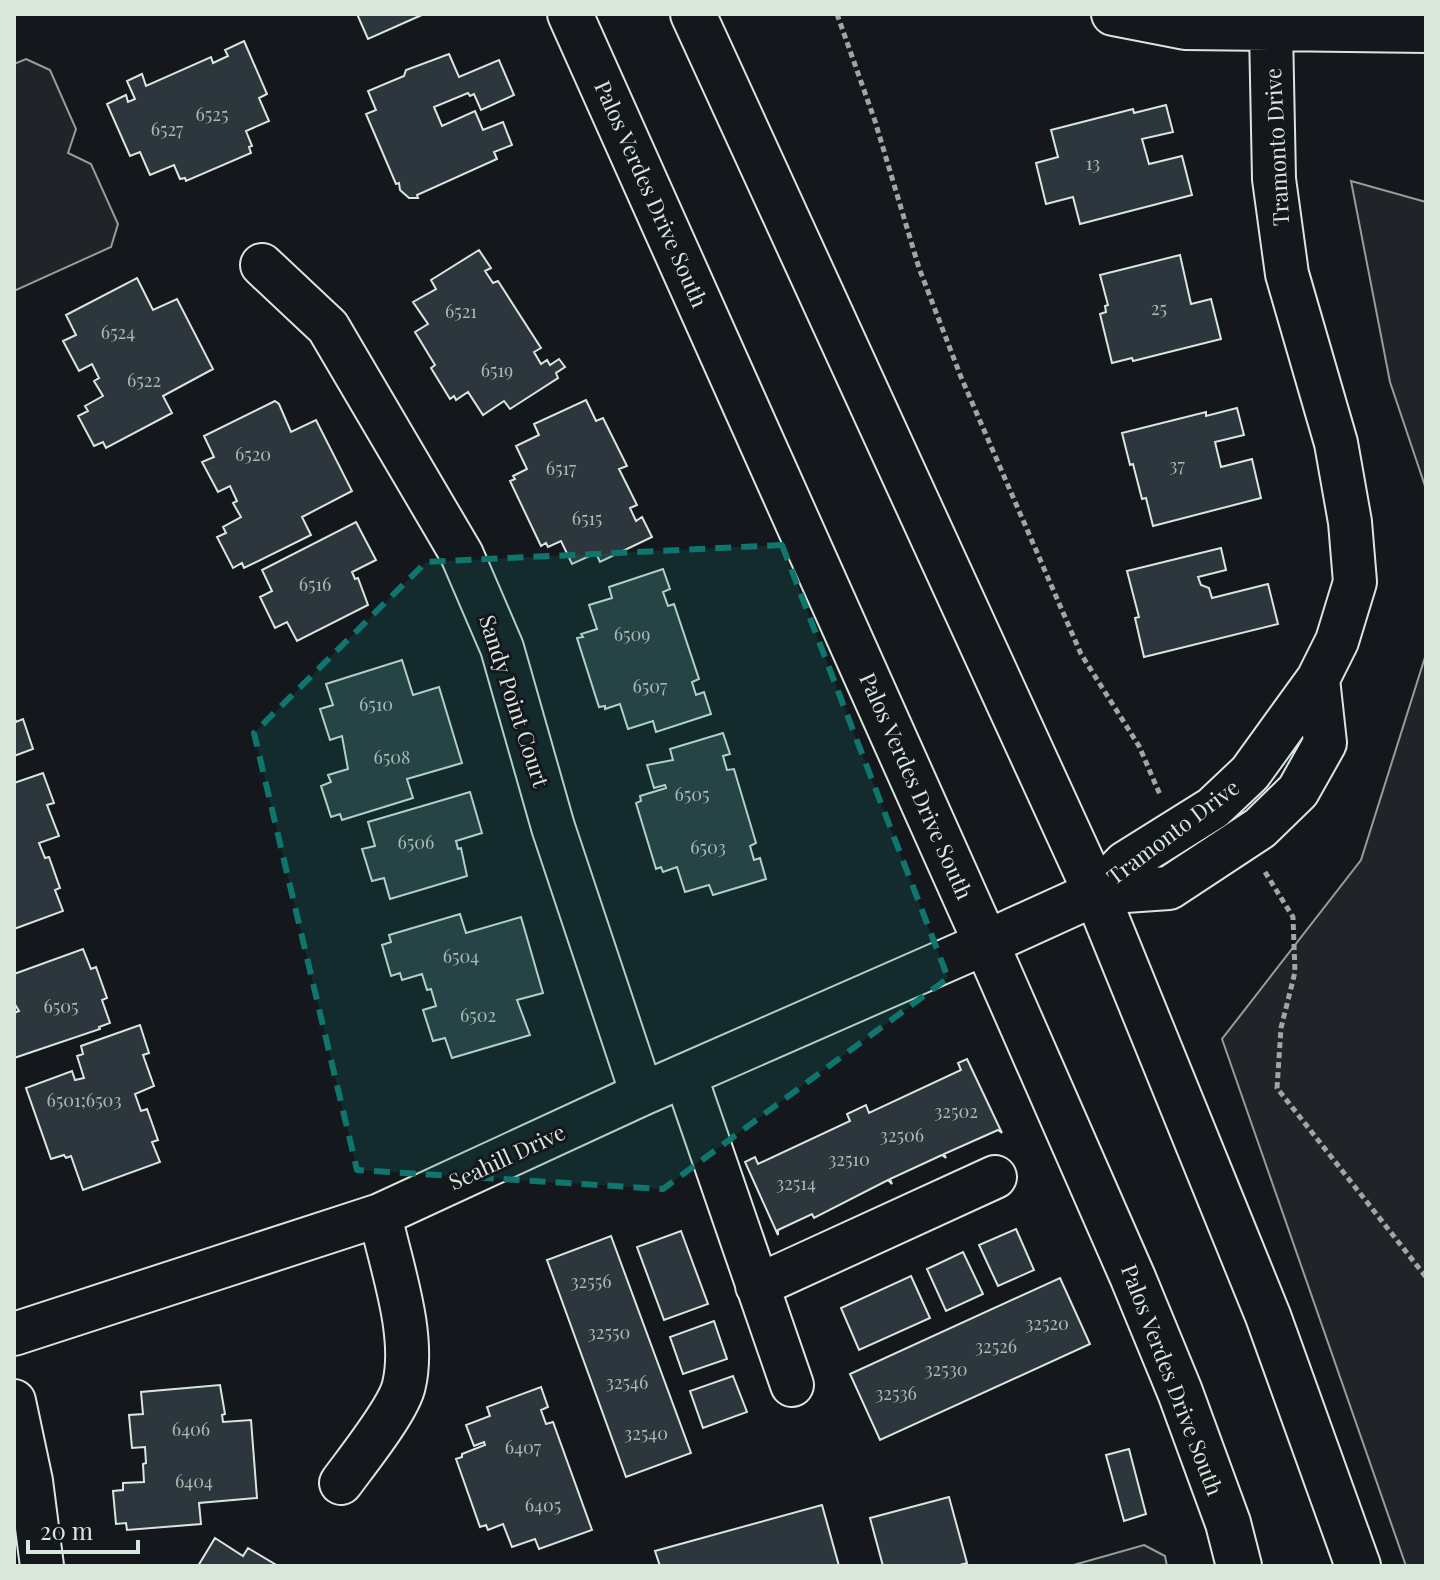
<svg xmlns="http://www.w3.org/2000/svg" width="1440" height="1580" font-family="'Playfair Display',serif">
	<rect width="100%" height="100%" fill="#14181c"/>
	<path fill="#202428" stroke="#939e99" stroke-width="2" d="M 26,59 L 50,70 L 76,129 L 68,153 L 91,164 L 118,224 L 111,247 L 14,291 L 14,64 Z
		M 1351,181 L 1426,202 L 1426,489 L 1390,382 Z
		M 1426,654 L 1426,1566 L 1406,1566 L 1222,1039 L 1361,860 Z
		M 1144,1545 L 1165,1556 L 1167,1566 L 1070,1566 Z"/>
	<path fill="#2c363c" stroke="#d8e6dc" stroke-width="2" d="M 357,14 L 424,14 L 368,39 Z
		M 244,41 L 267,94 L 259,98 L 269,121 L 246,131 L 252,146 L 249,147 L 251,153 L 186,181 L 185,178 L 180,179 L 174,165 L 150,175 L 140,152 L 130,156 L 107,104 L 126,95 L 128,102 L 135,99 L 127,81 L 142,74 L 146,86 L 211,57 L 213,63 L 228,56 L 225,50 Z
		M 449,54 L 459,77 L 499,60 L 514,95 L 481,110 L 474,94 L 470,96 L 468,93 L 434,107 L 442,126 L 475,111 L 483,130 L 503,122 L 512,145 L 494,152 L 497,159 L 417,195 L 418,198 L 409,198 L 400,190 L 399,183 L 396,184 L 366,114 L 376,110 L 368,91 L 404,76 L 406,70 Z
		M 1166,105 L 1173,132 L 1142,139 L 1149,164 L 1182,156 L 1192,195 L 1080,224 L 1073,197 L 1046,204 L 1036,163 L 1058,157 L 1051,130 L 1133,109 L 1134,113 Z
		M 479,250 L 491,268 L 485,271 L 493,283 L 498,281 L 541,348 L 534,352 L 541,364 L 547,360 L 550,365 L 559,359 L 565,367 L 556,373 L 558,378 L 510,409 L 504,401 L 483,415 L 468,392 L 456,400 L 454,396 L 450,399 L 431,368 L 435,365 L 415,332 L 428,324 L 413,302 L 436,289 L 431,280 Z
		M 1180,255 L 1191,304 L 1211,299 L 1221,339 L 1133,361 L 1132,358 L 1112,363 L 1100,314 L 1106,312 L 1105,306 L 1108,305 L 1100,275 Z
		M 137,278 L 153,310 L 177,299 L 213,369 L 163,396 L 172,413 L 106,448 L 103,442 L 94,446 L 78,416 L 88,411 L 85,406 L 103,396 L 94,381 L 99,378 L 92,364 L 79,371 L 63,341 L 76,335 L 66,315 Z
		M 586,400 L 596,421 L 603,418 L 627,466 L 619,469 L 637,505 L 630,508 L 636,521 L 642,517 L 652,537 L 600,562 L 596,553 L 572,564 L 561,541 L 548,547 L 546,543 L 541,546 L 510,481 L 515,479 L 513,476 L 527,469 L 516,446 L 539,435 L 534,424 Z
		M 275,401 L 279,404 L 291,432 L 316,420 L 352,491 L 302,517 L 311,535 L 244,568 L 242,563 L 233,568 L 217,537 L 226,533 L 223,527 L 241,517 L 233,503 L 237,501 L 230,486 L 218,492 L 202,462 L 214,457 L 204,436 Z
		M 1237,408 L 1244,435 L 1215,442 L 1221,467 L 1252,459 L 1261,498 L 1153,526 L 1146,498 L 1142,499 L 1133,464 L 1130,465 L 1122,433 L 1206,412 L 1206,416 Z
		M 356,522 L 376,560 L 352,572 L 355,579 L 358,578 L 368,605 L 297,641 L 287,622 L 275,628 L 260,597 L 272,591 L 262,570 Z
		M 1221,548 L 1226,570 L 1198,577 L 1201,585 L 1209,588 L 1212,598 L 1268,584 L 1278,624 L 1144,657 L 1135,618 L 1139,617 L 1127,571 Z
		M 663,569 L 670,589 L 663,592 L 668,606 L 674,604 L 699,679 L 692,682 L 696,695 L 704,692 L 711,714 L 656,732 L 653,721 L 628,729 L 620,704 L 605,709 L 605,706 L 599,707 L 577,638 L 583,637 L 581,634 L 597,629 L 589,605 L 612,598 L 609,587 Z
		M 402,660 L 413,695 L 439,687 L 462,763 L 407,779 L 413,798 L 342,820 L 340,814 L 331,817 L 321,786 L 331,782 L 328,775 L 348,769 L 342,736 L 330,740 L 320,709 L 333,705 L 326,684 Z
		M 14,716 L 16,722 L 23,719 L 33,749 L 14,756 Z
		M 723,733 L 730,754 L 723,756 L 727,770 L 734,769 L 756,843 L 750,846 L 754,860 L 760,858 L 766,879 L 713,895 L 709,885 L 685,892 L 677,867 L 663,872 L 661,867 L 656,869 L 636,803 L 641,801 L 640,796 L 666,788 L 665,785 L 654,788 L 647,765 L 673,760 L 670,749 Z
		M 43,773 L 54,803 L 47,805 L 59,836 L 39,843 L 45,858 L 49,857 L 60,888 L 55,890 L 63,911 L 14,929 L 14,783 Z
		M 470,792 L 482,833 L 456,841 L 458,849 L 461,848 L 467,876 L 390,899 L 384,878 L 372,881 L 362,849 L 375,846 L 368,822 Z
		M 460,914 L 466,933 L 521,917 L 543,993 L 517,1000 L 530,1035 L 452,1058 L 445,1038 L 433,1041 L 423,1010 L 436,1006 L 431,989 L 427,990 L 422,974 L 402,980 L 400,973 L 391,976 L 382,945 L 391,942 L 389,935 Z
		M 83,949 L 91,969 L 96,967 L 107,998 L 102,1000 L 110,1023 L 99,1027 L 100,1029 L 14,1058 L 14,1013 L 19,1011 L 14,1003 L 14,974 Z
		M 140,1025 L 149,1053 L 143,1055 L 154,1086 L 135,1094 L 141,1111 L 147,1109 L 158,1140 L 152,1142 L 160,1162 L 83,1190 L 71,1156 L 66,1158 L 64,1155 L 51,1159 L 26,1088 L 72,1071 L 75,1080 L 84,1078 L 77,1056 L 83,1054 L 81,1046 Z
		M 967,1059 L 1002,1133 L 998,1130 L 944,1154 L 946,1158 L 942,1155 L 890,1179 L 892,1184 L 888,1180 L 814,1218 L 812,1214 L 778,1230 L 778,1235 L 745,1162 L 755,1157 L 758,1164 L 850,1121 L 847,1114 L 866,1105 L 869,1113 L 961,1070 L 958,1063 Z
		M 1016,1229 L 1034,1270 L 998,1286 L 979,1245 Z
		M 681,1231 L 708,1304 L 664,1320 L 637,1247 Z
		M 611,1236 L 691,1453 L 626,1477 L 547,1260 Z
		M 963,1252 L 983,1294 L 946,1311 L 927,1269 Z
		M 911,1276 L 930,1318 L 859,1350 L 841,1308 Z
		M 1060,1278 L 1090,1344 L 880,1440 L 850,1374 Z
		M 714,1321 L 727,1359 L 683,1374 L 670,1337 Z
		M 733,1376 L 747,1412 L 703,1428 L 690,1391 Z
		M 220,1385 L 225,1414 L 222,1415 L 223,1422 L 251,1420 L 257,1498 L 199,1503 L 201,1524 L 127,1530 L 126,1523 L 116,1524 L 113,1491 L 123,1490 L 123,1483 L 144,1482 L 143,1464 L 146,1463 L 145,1447 L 132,1448 L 129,1415 L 143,1414 L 141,1392 Z
		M 541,1387 L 548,1407 L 541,1410 L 546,1424 L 553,1422 L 592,1530 L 539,1549 L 535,1539 L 512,1547 L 503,1524 L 488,1530 L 486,1525 L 480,1527 L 456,1459 L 462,1457 L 462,1454 L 485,1445 L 484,1442 L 474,1446 L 466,1425 L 490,1416 L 487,1407 Z
		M 1129,1449 L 1146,1514 L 1124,1521 L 1106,1455 Z
		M 949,1497 L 967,1563 L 956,1566 L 883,1566 L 870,1518 Z
		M 822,1505 L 839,1566 L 660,1566 L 655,1551 Z
		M 215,1538 L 243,1556 L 248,1548 L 278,1566 L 198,1566 Z"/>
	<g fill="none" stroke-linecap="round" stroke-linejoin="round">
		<g stroke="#d8e6dc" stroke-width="46">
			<path id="minor" d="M 1113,14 L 1185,28 L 1426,31
				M 262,265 L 328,327 L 462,555 L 502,648 L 553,827 L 642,1094
				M 1096,893 L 1125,863 L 1213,808 L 1250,773 L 1318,679 L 1337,641 L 1355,582 L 1350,522 L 1336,443 L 1287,274 L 1274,179 L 1271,30
				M 1096,893 L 1169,888 L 1260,828 L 1298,791 L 1325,743 L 1318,679
				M 685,1075 L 792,1385
				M 757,1286 L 995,1177
				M 14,1334 L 380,1215 L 642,1094 L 986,943
				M 14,1401 L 31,1481 L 42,1566
				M 341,1483 C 357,1461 399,1409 404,1385 C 416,1334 391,1266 380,1215"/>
		</g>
		<g stroke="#d8e6dc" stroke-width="48">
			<path id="major" d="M 570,14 L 986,943 L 1133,1278 L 1180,1392 L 1228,1523 L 1239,1566
				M 693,14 L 1096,893 L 1268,1316 L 1358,1566
				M 986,943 L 1096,893"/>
		</g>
		<path stroke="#9da8a2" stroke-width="5" stroke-dasharray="6 4" stroke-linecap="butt" d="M 837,14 L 875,121 L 919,268 L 961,377 L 1081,654 L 1139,746 L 1161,797
			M 1265,872 L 1293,917 L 1295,972 L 1281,1028 L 1277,1088 L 1426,1277"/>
		<use href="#minor" stroke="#14181c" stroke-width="42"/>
		<use href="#major" stroke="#14181c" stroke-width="44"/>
	</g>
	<path fill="#0f766e" fill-opacity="0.2" stroke="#0f766e" stroke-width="6" stroke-dasharray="16 10" stroke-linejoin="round" d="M 782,545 L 948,978 L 663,1189 L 357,1170 L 254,733 L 426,562 Z"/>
	<g text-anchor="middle" stroke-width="6" stroke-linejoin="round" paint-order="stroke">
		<g font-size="18" fill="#adbab4">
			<text x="212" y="121">6525</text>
			<text x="167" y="136">6527</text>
			<text x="1093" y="170">13</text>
			<text x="1159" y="315">25</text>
			<text x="461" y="318">6521</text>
			<text x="118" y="339">6524</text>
			<text x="497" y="377">6519</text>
			<text x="144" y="387">6522</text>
			<text x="253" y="461">6520</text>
			<text x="1177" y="472">37</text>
			<text x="561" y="475">6517</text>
			<text x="587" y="525">6515</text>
			<text x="315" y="591">6516</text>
			<text x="632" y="641">6509</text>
			<text x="650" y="693">6507</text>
			<text x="376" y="711">6510</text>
			<text x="392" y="764">6508</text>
			<text x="692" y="801">6505</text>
			<text x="416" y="849">6506</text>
			<text x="708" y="854">6503</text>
			<text x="461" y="963">6504</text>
			<text x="61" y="1013">6505</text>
			<text x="478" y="1022">6502</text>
			<text x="84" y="1107">6501;6503</text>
			<text x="956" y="1118">32502</text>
			<text x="902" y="1142">32506</text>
			<text x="849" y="1166">32510</text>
			<text x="796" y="1190">32514</text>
			<text x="591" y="1288">32556</text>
			<text x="1047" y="1330">32520</text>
			<text x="609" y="1339">32550</text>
			<text x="996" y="1353">32526</text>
			<text x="946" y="1376">32530</text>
			<text x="627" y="1389">32546</text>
			<text x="896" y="1400">32536</text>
			<text x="191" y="1436">6406</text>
			<text x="646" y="1440">32540</text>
			<text x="523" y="1454">6407</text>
			<text x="194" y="1488">6404</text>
			<text x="543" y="1512">6405</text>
		</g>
		<g font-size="22" fill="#d8e6dc" stroke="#14181c">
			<text transform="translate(1277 147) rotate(-93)" y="8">Tramonto Drive</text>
			<text transform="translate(651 194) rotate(66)" y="8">Palos Verdes Drive South</text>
			<text transform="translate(514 701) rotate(72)" y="8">Sandy Point Court</text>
			<text transform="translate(916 786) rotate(66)" y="8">Palos Verdes Drive South</text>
			<text transform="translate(1173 832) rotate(-37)" y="8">Tramonto Drive</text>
			<text transform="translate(507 1157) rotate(-25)" y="8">Seahill Drive</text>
			<text transform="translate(1172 1380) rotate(69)" y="8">Palos Verdes Drive South</text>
		</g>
	</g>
	<rect width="1440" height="1580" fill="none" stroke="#d8e6dc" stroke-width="32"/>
	<path d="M28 1540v12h110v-12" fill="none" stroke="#d8e6dc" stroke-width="4"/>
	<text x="40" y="1540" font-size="24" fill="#d8e6dc" stroke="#14181c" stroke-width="6" paint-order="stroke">20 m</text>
</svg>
